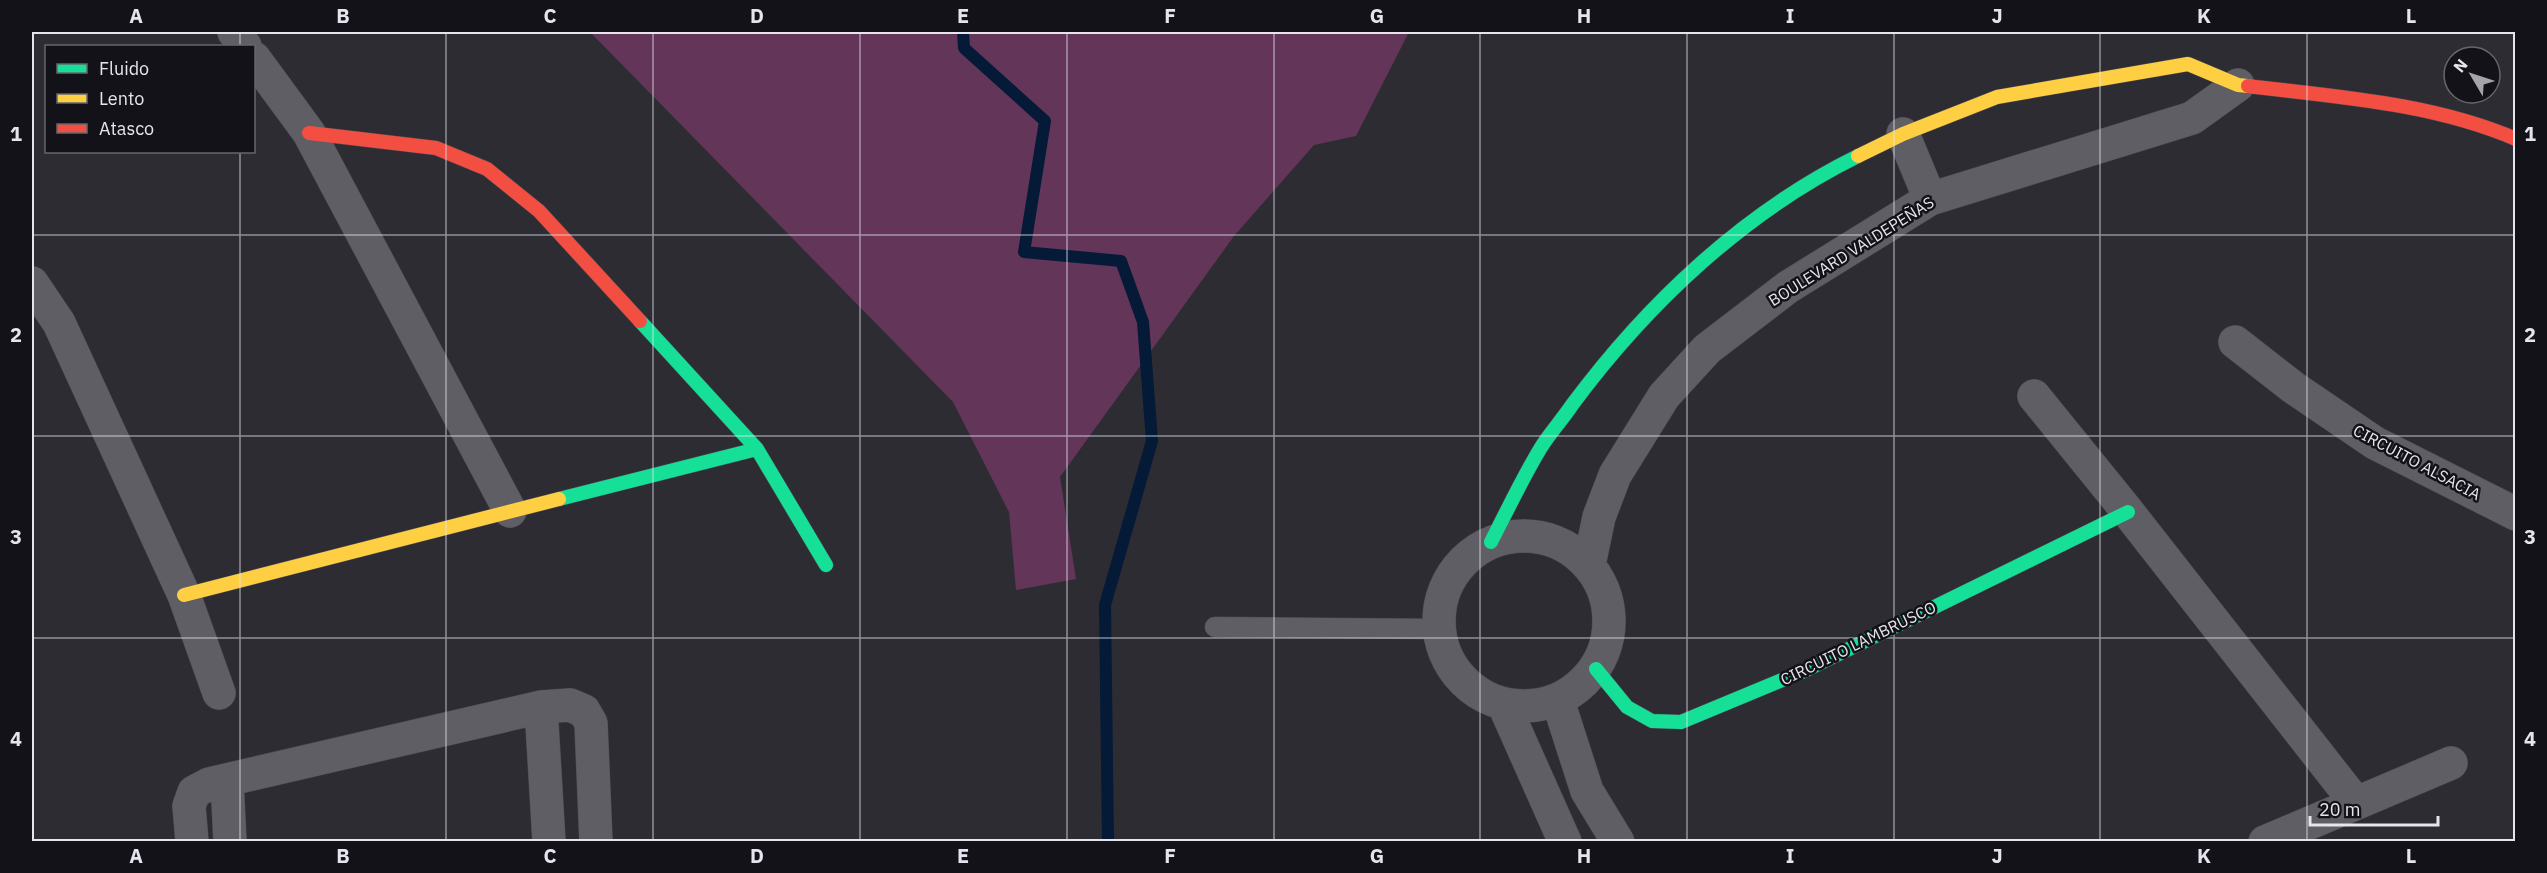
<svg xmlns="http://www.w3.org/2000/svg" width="2547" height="873" font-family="'IBM Plex Sans',sans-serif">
	<rect width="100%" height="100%" fill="#2d2c32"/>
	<path fill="#633659" d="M 590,32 L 1409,32 L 1356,136 L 1314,145 L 1234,236 L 1060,477 L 1076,579 L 1016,590 L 1009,512 L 953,402 Z"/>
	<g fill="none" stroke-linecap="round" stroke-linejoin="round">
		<path stroke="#041a37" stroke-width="12" d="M 963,32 L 964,48 L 1045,121 L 1024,252 L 1121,261 L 1143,322 L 1152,441 L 1105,605 L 1108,842"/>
		<g stroke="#4c4a50" stroke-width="21">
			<path id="lane" d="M 1215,627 L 1439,629"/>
		</g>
		<g stroke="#4c4a50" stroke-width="34">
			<path id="street" d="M 234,32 L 245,46
				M 254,58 L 309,133 L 510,511
				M 1903,134 L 1930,199
				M 32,283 L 59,323 L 184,595 L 219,693
				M 2235,342 L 2294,388 L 2375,443 L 2516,514
				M 2034,396 L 2128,512 L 2356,803
				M1439 621a85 85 0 1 1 170 0a85 85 0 1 1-170 0Z
				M 1589,565 L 1599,517 L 1615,475 L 1664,396 L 1707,349 L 1788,287 L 1930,199 L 2192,118 L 2238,85
				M 1558,701 L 1587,791 L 1618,842
				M 1504,705 L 1565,842
				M 541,707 L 549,842
				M 227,781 L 230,842
				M 192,842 L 189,806 L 194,792 L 209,784 L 541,707 L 570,705 L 584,711 L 591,723 L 596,842
				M 2265,842 L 2451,763"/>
		</g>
		<g stroke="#4c4a50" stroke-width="15">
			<path id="fast" d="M 640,321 L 757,449 L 826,565
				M 559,499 L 757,449
				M 1491,542 C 1507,511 1522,479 1540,449 C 1549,434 1562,420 1572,405 C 1647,304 1744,212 1858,156
				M 1596,669 L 1627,707 L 1652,721 L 1681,722 L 1804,671 L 2128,512"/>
		</g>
		<g stroke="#4c4a50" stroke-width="15">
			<path id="slow" d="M 1858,156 L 1903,134 L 1997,97 L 2188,64 L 2238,85 L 2248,86
				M 184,595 L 559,499"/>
		</g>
		<g stroke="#4c4a50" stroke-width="15">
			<path id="jam" d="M 2248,86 C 2338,97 2432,103 2516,139
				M 309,133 L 436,148 L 487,169 L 539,211 L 640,321"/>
		</g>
		<use href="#lane" stroke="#5f5e64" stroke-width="20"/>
		<use href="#street" stroke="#5f5e64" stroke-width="33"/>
		<use href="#fast" stroke="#16e098" stroke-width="14"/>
		<use href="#slow" stroke="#ffcf43" stroke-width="14"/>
		<use href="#jam" stroke="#f24e42" stroke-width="14"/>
	</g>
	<path fill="none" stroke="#e6e4ee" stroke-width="1.5" stroke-opacity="0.55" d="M 240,32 L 240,46M 446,32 L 446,842M 653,32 L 653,842M 860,32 L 860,842M 1067,32 L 1067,842M 1274,32 L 1274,842M 1480,32 L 1480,842M 1687,32 L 1687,842M 1894,32 L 1894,842M 2100,32 L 2100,842M 2307,32 L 2307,842M 240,152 L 240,842M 32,235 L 2516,235M 32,436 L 2516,436M 32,638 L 2516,638"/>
	<g text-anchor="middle" stroke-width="5" stroke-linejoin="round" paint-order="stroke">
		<g font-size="16" fill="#e6e4ee" stroke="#131218">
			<text transform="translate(1851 251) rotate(-32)" y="6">BOULEVARD VALDEPEÑAS</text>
			<text transform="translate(2417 462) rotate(28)" y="6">CIRCUITO ALSACIA</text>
			<text transform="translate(1858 643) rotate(-26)" y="6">CIRCUITO LAMBRUSCO</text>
		</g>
	</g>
	<rect width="2547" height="873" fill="none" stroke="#131218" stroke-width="66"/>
	<rect x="45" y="45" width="210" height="108" fill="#131218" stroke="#67666e" stroke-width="1.5"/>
	<rect x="57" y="64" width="30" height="9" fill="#16e098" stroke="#67666e" stroke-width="1.5"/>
	<text x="99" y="75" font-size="18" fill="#e6e4ee">Fluido</text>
	<rect x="57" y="94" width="30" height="9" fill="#ffcf43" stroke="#67666e" stroke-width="1.5"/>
	<text x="99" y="105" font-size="18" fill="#e6e4ee">Lento</text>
	<rect x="57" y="124" width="30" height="9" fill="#f24e42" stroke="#67666e" stroke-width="1.5"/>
	<text x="99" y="135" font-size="18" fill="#e6e4ee">Atasco</text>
	<g transform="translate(2472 75) rotate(309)"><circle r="28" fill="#131218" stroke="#67666e" stroke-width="1.5"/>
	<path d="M0-4.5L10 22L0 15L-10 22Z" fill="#a5a4ac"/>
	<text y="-9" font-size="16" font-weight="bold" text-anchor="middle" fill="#e6e4ee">N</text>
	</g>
	<path d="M2310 816v9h128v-9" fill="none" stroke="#e6e4ee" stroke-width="3"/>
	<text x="2319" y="816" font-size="18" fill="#e6e4ee" stroke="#131218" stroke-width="4.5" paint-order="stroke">20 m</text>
	<rect x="33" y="33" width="2481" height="807" fill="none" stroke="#e6e4ee" stroke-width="2"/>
	<g font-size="20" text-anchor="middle" font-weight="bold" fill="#e6e4ee">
		<text x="136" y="23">A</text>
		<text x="343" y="23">B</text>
		<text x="550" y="23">C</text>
		<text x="757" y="23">D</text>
		<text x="963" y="23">E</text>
		<text x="1170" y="23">F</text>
		<text x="1377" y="23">G</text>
		<text x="1584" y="23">H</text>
		<text x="1790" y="23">I</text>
		<text x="1997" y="23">J</text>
		<text x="2204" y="23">K</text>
		<text x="2411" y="23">L</text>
		<text x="16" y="141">1</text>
		<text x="2530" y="141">1</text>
		<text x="16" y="342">2</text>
		<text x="2530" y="342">2</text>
		<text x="16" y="544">3</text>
		<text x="2530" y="544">3</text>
		<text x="16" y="746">4</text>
		<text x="2530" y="746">4</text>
		<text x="136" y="863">A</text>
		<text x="343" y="863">B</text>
		<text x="550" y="863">C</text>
		<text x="757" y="863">D</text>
		<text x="963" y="863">E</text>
		<text x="1170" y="863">F</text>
		<text x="1377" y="863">G</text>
		<text x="1584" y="863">H</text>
		<text x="1790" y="863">I</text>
		<text x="1997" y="863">J</text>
		<text x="2204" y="863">K</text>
		<text x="2411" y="863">L</text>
	</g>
</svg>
